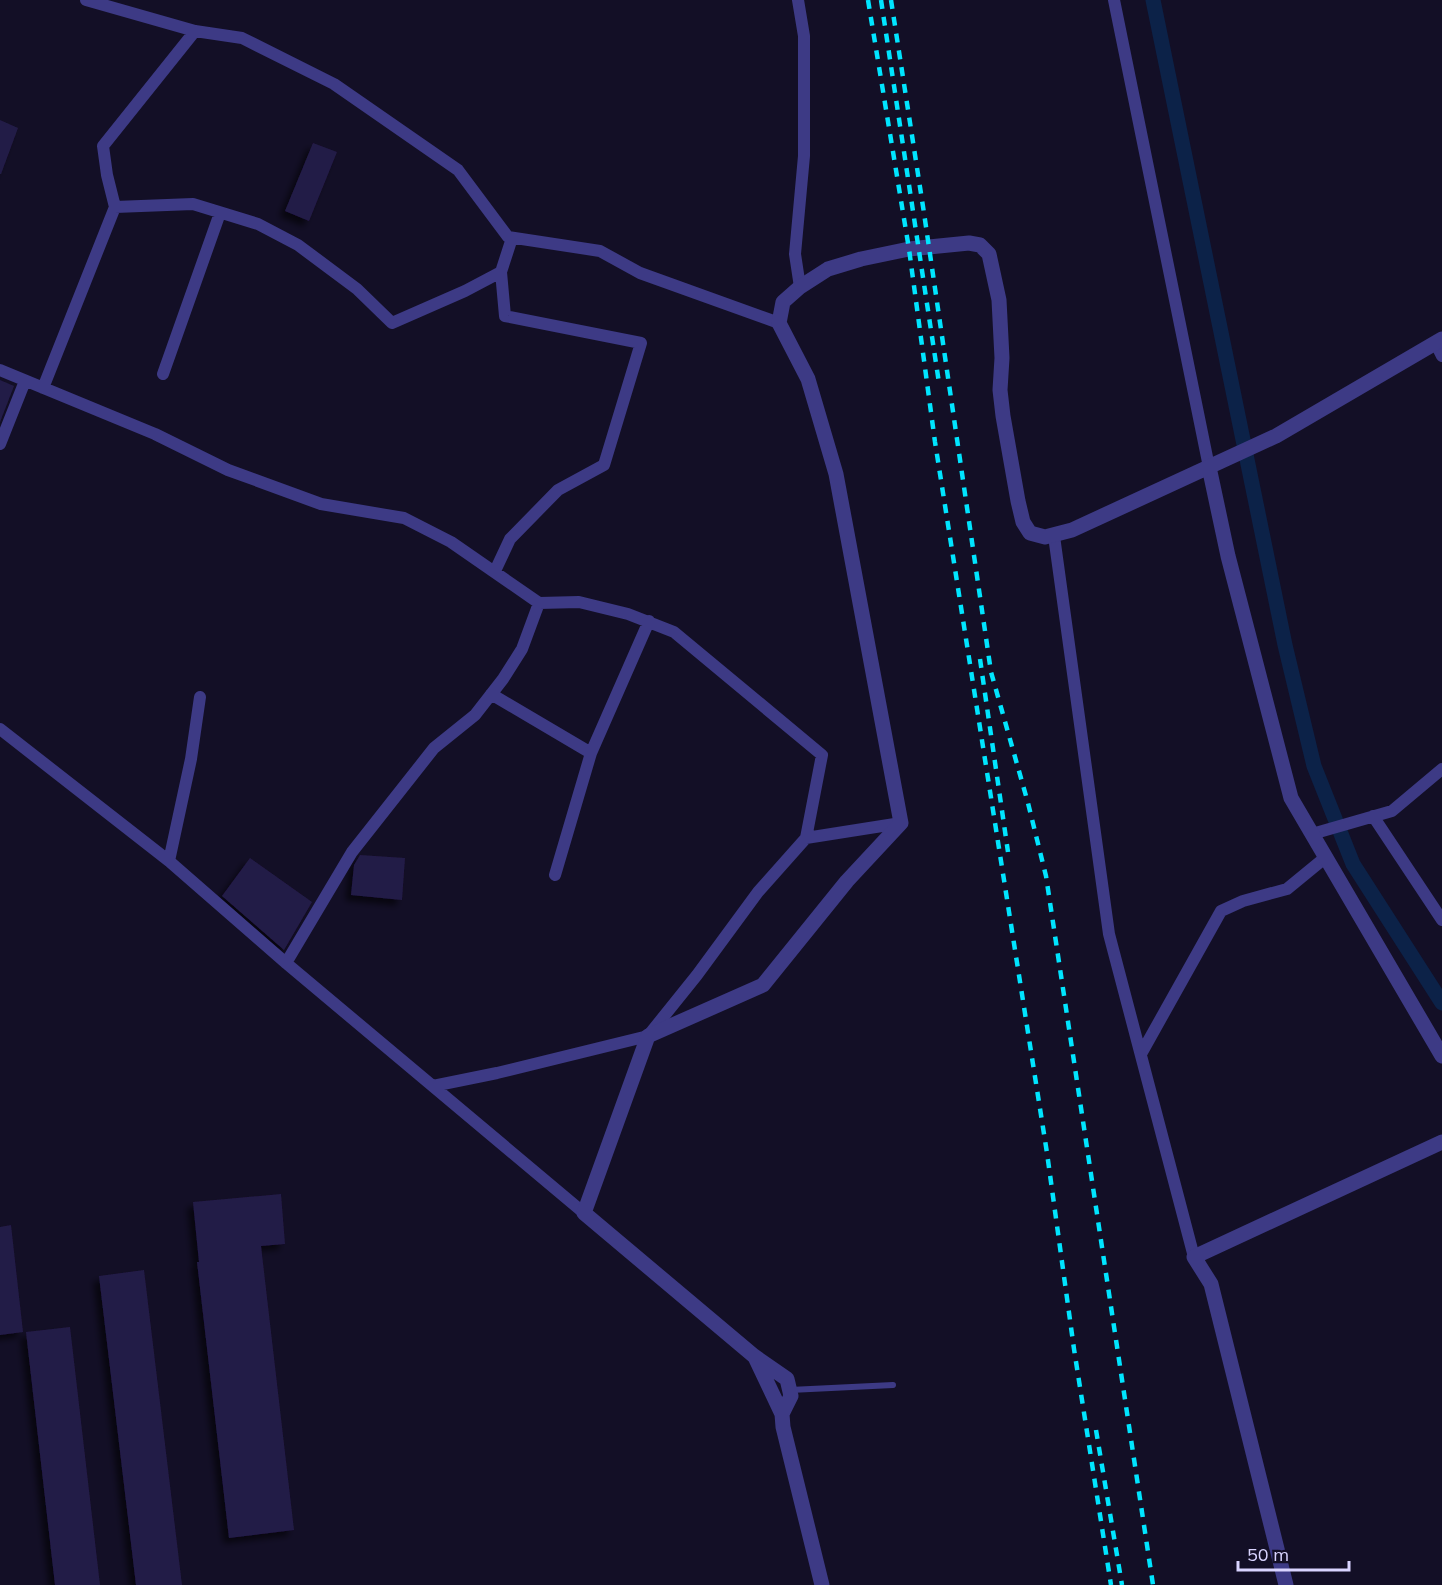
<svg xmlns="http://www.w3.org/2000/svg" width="1442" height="1585" font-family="Mulish,sans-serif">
	<defs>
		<filter id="shadow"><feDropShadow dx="-5.5" dy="5.5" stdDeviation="3" flood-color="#0009"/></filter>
	</defs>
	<rect width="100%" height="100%" fill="#130f26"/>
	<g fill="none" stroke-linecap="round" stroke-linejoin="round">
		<path stroke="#0c2248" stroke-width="15" d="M 1153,0 L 1285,645 L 1314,766 L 1353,864 L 1442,1003"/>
	</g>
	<path fill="#241b47" filter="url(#shadow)" d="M 0,120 L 18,128 L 1,174 L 0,174 Z
		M 313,143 L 337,152 L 309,221 L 285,211 Z
		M 0,380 L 14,386 L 0,422 Z
		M 360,855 L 405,858 L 402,900 L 351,895 L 354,865 Z
		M 250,858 L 312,902 L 284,950 L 222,896 Z
		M 281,1194 L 285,1244 L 261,1246 L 294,1530 L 229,1538 L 197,1262 L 199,1262 L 193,1202 Z
		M 11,1225 L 23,1332 L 0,1335 L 0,1227 Z
		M 144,1270 L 182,1585 L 136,1585 L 99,1276 Z
		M 70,1327 L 100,1585 L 55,1585 L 26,1332 Z"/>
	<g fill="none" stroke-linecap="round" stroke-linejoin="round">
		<path stroke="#3d3a85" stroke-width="6" d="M 790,1390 L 893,1385"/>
		<path stroke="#3d3a85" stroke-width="12" d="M 86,0 L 195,31 L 242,38 L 334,84 L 458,170 L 508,237 L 600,251 L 640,273 L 779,323
			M 798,0 L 804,36 L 804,156 L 795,254 L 800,287
			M 1114,0 L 1209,467
			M 195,31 L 103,146 L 107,175 L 115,207 L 193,204 L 258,224 L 298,245 L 357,289 L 392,323 L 465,291 L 501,272 L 512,238
			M 1436,344 L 1442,356
			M 0,370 L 155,434 L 228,470 L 321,504 L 404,518 L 451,542 L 539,603 L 579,602 L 628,614 L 674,632 L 822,755 L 806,838 L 901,823
			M 163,374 L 220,213
			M 43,388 L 115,207
			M 0,444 L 25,381
			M 1054,536 L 1109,934 L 1194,1257
			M 495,571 L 510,539 L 558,490 L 604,465 L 641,343 L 505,316 L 501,272
			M 491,694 L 591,753 L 555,875
			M 0,729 L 169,861 L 286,963 L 584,1213
			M 591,753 L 649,621
			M 1373,816 L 1442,920
			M 1312,834 L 1392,811 L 1442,769
			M 169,861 L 191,759 L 200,697
			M 286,963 L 352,852 L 434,748 L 475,715 L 503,679 L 522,649 L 539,603
			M 1141,1054 L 1221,911 L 1243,901 L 1287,889 L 1326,857
			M 433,1086 L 497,1073 L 648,1036 L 697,975 L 758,892 L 806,838"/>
		<path stroke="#3d3a85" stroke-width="15" d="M 1209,467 L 1228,556 L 1291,798 L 1442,1056
			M 755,1357 L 782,1414
			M 822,1585 L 783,1427 L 782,1414 L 791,1396 L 787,1379 L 754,1356 L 584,1213 L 648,1036 L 763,985 L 847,881 L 901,823 L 836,474 L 808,379 L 779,323 L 783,302 L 800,287 L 828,269 L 861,259 L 909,249 L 969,243 L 980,245 L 989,254 L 999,300 L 1002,358 L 1000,390 L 1003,416 L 1018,501 L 1023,522 L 1030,533 L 1045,537 L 1072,530 L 1276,436 L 1442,339
			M 1286,1585 L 1211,1284 L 1194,1257 L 1442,1142"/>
		<path stroke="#00e5ff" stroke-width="4.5" stroke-dasharray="9 8" stroke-linecap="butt" d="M 868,0 L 909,249 L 935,442 L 1047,1153 L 1074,1349 L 1111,1585
			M 881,0 L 939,383
			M 891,0 L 924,213 L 991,672 L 1028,803 L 1046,876 L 1153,1585
			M 980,659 L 1008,852
			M 1096,1430 L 1122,1585"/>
	</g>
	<path d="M1238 1561v9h111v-9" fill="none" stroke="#d9d4ff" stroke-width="3"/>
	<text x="1247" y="1561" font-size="18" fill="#d9d4ff" stroke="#130f26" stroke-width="4.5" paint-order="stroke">50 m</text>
</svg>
